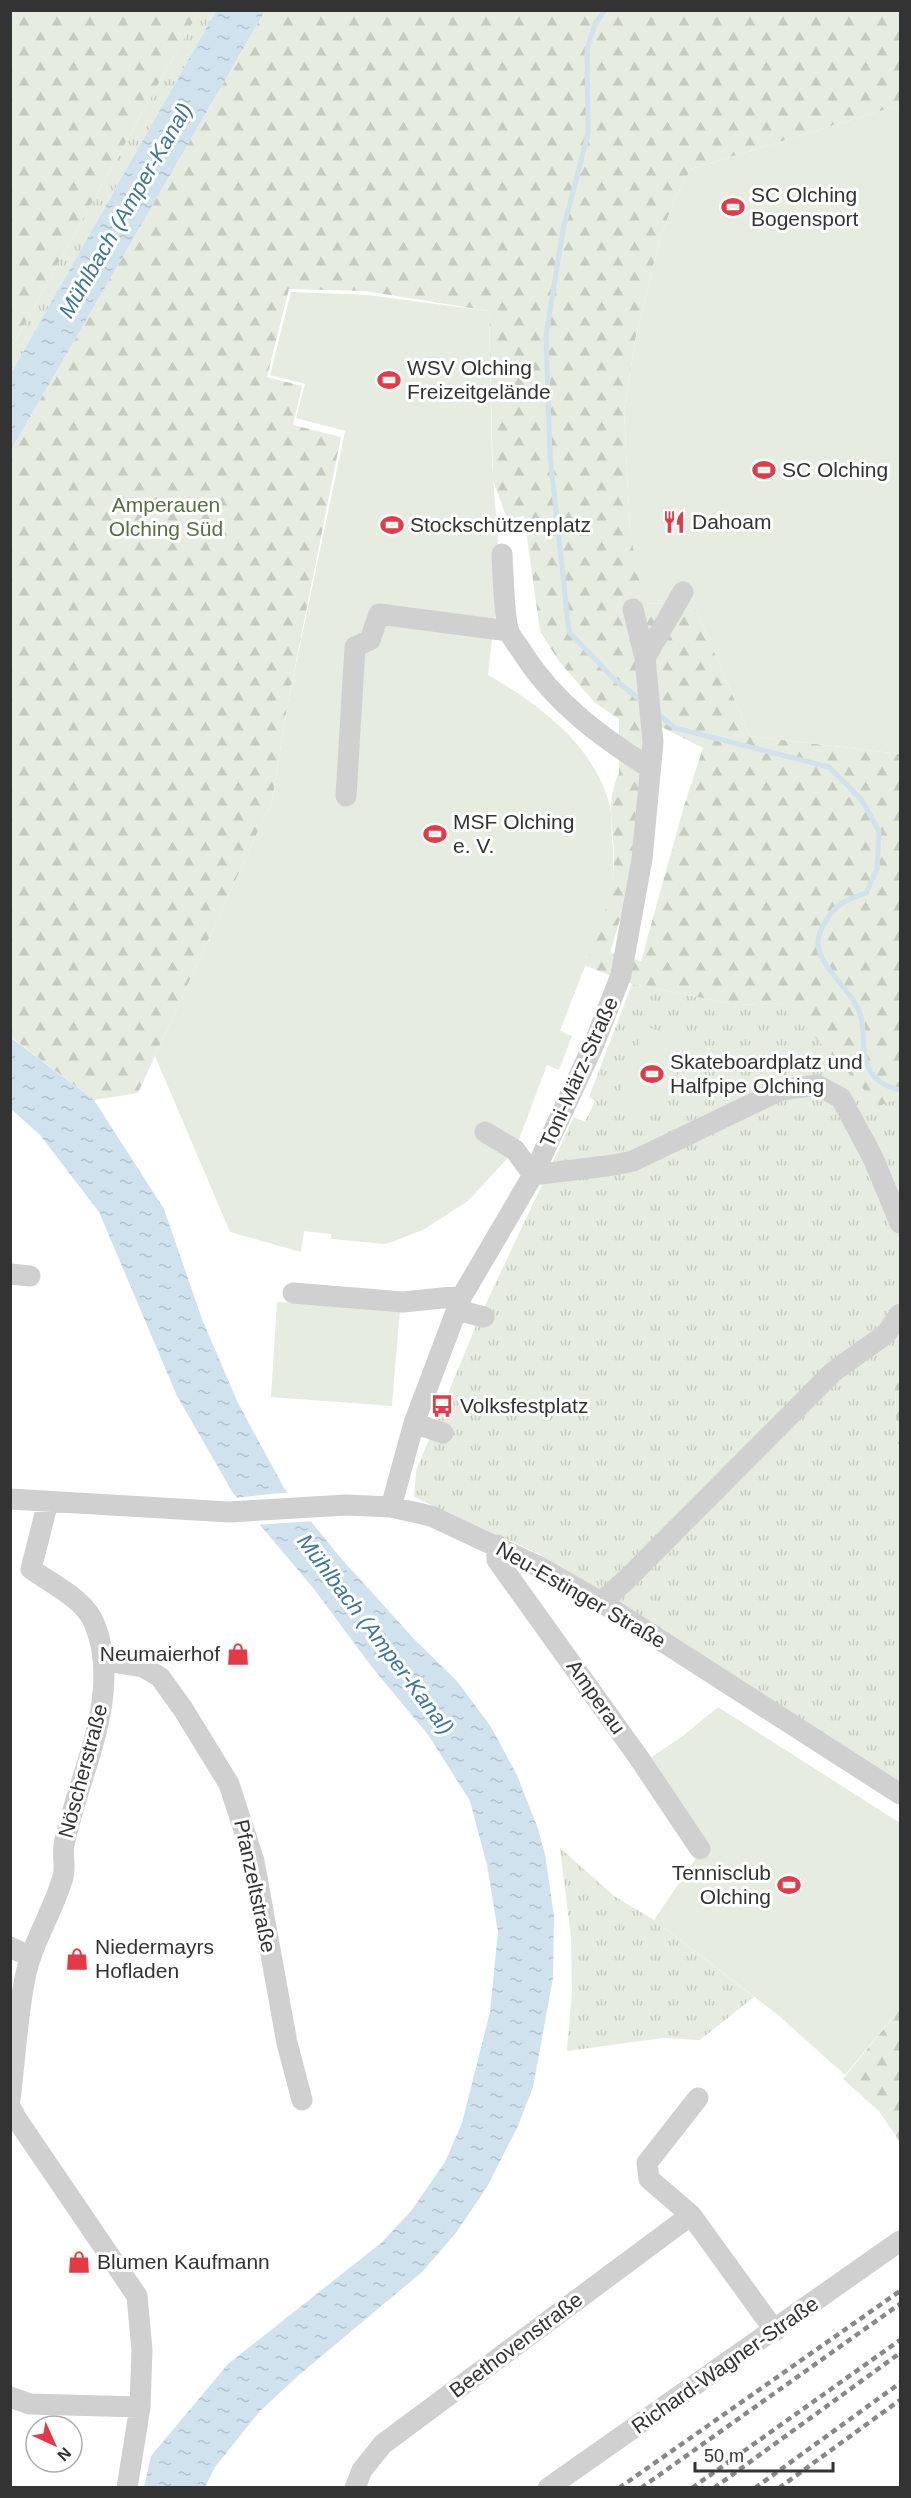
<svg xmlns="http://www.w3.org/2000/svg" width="911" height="2498" font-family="Helvetica,sans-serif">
	<defs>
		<pattern id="grass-tufts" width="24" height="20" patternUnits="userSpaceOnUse" patternTransform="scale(1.5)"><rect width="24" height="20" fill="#e6ecdf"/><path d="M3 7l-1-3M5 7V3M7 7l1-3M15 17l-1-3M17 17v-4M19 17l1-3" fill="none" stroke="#c6cbc0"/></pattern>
		<pattern id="forest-firs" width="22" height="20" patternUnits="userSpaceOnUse" patternTransform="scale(1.5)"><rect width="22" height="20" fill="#e6ecdf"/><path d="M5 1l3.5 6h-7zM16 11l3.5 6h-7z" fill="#c6cbc0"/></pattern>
		<pattern id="water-ripples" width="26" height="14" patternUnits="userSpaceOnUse" patternTransform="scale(1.5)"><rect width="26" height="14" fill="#cfe2ee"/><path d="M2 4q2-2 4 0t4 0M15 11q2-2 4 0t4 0" fill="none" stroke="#b2c2cd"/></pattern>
	</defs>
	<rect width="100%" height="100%" fill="#fff"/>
	<path fill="url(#grass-tufts)" d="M 199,11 L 216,11 L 11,373 L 11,348 Z
		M 632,984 L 738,1005 L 783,1003 L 900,1074 L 900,1382 L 895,1387 L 897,1442 L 900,1445 L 900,1786 L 539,1554 L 414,1497 L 416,1471 L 480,1316 L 574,1117 L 585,1122 L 595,1101 L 589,1097 Z
		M 560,1848 L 614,1896 L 654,1920 L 754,1997 L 700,2040 L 663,2038 L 567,2051 L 572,1992 L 571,1938 Z"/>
	<path fill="url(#forest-firs)" fill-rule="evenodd" d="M 11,10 L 199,11 L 11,348 L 10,11 Z
		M 265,11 L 900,11 L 900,105 L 691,169 L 675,199 L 660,238 L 636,336 L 624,410 L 630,531 L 645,604 L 693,602 L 750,736 L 900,754 L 900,1097 L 879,1106 L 783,1003 L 738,1005 L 632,984 L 584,965 C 597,931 612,898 614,862 C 615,832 604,802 619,774 L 619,719 L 595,703 L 558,660 L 540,631 L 524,516 L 507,519 L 493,480 L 489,311 L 365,291 L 289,289 L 267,377 L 302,386 L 293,425 L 341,437 L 288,702 L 272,801 L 138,1093 L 94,1100 L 11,1037 L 11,450 ZM 644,718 L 703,748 L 684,806 L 641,961 L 610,953 L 636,865 L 646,768 Z
		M 900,1382 L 900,1445 L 897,1443 L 895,1386 Z
		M 900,2009 L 900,2142 L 879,2111 L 843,2079 Z"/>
	<path fill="#e6ecdf" d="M 900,105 L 900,754 L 750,736 L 693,602 L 644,604 L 630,531 L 624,410 L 636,336 L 660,238 L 675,199 L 691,169 Z
		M 291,292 L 368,295 L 489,311 L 492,462 L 500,571 L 488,675 C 540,705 594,745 610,806 C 612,816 611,828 612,838 C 614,859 614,882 608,902 C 595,945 576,988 560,1031 L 572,1036 L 559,1070 L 547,1065 L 515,1150 L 468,1201 L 423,1230 L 386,1244 L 331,1239 L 331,1234 L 304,1231 L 301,1252 L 230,1232 L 155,1056 L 272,801 L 288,702 L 345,431 L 296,418 L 305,384 L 270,375 Z
		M 645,1026 L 689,1042 L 663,1111 C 647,1117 631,1112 615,1106 Z
		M 277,1302 L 400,1310 L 392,1406 L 271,1397 Z
		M 718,1707 L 900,1823 L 900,2009 L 845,2075 L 778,2015 L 654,1920 L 702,1849 L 646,1761 L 684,1735 Z"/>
	<path fill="url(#water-ripples)" d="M 216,11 L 265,11 L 11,450 L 11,373 Z
		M 10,1037 L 94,1100 L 164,1209 L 202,1319 L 238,1403 L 284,1488 L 339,1556 L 414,1639 L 457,1681 L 491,1727 L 517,1775 L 537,1826 L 545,1854 L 554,1916 L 553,1978 L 533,2087 L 518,2126 L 487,2187 L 455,2234 L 422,2272 L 299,2375 L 260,2411 L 215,2467 L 205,2487 L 144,2487 L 151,2456 L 228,2364 L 381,2243 L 411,2211 L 445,2162 L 462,2123 L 490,2012 L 498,1932 L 487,1865 L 470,1801 L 429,1736 L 371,1666 L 314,1589 L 233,1493 L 177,1396 L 99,1212 L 40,1135 L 11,1109 Z"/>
	<path fill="#fff" d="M 292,1492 L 315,1521 L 255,1525 L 233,1498 Z"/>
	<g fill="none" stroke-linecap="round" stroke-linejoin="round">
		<path stroke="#cfe2ee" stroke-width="5" d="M 605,10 L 595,24 L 587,49 L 588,134 L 563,230 L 546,336 L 550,455 L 569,632 L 615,680 L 643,702
			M 657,713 L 675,728 L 829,767 L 861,799 L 879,831 L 877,869 L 866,893 C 858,896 848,899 841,904 C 831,910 818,931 818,942 C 818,968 854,990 861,1017 C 866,1038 859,1056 873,1075 C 880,1084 890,1088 900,1090"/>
		<path stroke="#d0d0d0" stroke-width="21" d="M 502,554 C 503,571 504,619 509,632 C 513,640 520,648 524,655 C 556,704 601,737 650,768
			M 645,658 L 683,592
			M 346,796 L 355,647 L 370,640 L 379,614 L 509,631
			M 485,1132 L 515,1150 L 533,1175 L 614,1165 L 633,1161 L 781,1090 L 817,1085 L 841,1098 L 873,1158 L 900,1223
			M 10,1274 L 30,1276
			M 293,1293 L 403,1302 L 462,1296
			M 457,1310 L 484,1317
			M 414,1423 L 443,1433
			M 10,1499 L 229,1512 L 346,1505 L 391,1507 L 431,1516 L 540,1567 L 601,1602 L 900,1794
			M 391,1507 L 414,1423 L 462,1296 L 533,1175 L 594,1044 L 621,975 L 642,859 L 653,742 L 645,658 L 633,609
			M 497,1545 L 497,1560 L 639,1758 L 700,1849
			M 601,1602 L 626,1580 L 833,1372 L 886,1334 L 900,1314
			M 105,1661 L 143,1667 L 160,1677 L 183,1709 L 229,1784 L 254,1861 L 287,2043 L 302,2100
			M 10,1947 L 31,1957
			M 698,2098 L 647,2163 L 649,2179 L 691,2215 L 775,2331
			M 10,2100 C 15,2060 17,2018 25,1978 C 32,1942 53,1912 63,1877 C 66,1866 62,1855 64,1845 C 78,1774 123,1697 95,1625 C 86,1600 52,1584 31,1569 L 48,1502
			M 10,2106 L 16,2118 L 137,2296 L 142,2350 L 140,2407 L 127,2488
			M 10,2397 L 30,2404 L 140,2407
			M 355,2488 L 362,2470 L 383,2444 L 691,2215
			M 548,2488 L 900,2241"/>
		<path stroke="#888" stroke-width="4.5" stroke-dasharray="6 4.5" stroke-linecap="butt" d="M 619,2488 L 900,2291
			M 641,2488 L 900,2304
			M 692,2488 L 900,2340
			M 714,2488 L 900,2353
			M 755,2488 L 900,2383
			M 779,2488 L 900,2400"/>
	</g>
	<defs>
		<g id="stadium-bare" transform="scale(1.8)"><path d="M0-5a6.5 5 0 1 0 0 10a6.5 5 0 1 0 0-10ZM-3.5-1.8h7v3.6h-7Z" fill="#e63946" stroke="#fff" stroke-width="2.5" paint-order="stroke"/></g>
		<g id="restaurant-bare" transform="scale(1.8)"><path d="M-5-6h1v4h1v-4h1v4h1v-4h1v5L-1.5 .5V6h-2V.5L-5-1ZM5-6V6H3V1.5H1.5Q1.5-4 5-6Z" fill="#e63946" stroke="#fff" stroke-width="2.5" paint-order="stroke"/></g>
		<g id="bus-bare" transform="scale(1.8)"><path d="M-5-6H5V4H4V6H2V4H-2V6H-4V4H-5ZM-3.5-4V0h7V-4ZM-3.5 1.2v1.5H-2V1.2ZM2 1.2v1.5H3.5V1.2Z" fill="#e63946" stroke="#fff" stroke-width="2.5" paint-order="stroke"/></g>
		<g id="shop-bare" transform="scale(1.8)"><path d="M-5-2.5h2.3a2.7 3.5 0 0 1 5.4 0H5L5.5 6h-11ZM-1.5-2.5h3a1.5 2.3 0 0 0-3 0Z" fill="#e63946" stroke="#fff" stroke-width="2.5" paint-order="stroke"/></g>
	</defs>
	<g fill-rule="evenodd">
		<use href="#stadium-bare" x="733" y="207"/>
		<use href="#stadium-bare" x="389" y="380"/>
		<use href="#stadium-bare" x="764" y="470"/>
		<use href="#restaurant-bare" x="674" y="522"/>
		<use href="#stadium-bare" x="392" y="525"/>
		<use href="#stadium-bare" x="435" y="834"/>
		<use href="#stadium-bare" x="652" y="1074"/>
		<use href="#bus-bare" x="442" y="1406"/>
		<use href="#shop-bare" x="238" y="1654"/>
		<use href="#stadium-bare" x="789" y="1885"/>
		<use href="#shop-bare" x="77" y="1959"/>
		<use href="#shop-bare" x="79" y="2262"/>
	</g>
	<g text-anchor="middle" stroke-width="6" stroke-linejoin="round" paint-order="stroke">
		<g font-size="21" fill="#333" stroke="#fff" text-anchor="start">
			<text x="751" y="202">SC Olching<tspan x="751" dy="24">Bogensport</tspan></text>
			<text x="407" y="375">WSV Olching<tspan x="407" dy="24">Freizeitgelände</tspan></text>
			<text x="782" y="477">SC Olching</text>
			<text x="692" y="529">Dahoam</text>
			<text x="410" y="532">Stockschützenplatz</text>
			<text x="453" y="829">MSF Olching<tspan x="453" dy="24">e. V.</tspan></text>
			<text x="670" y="1069">Skateboardplatz und<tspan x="670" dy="24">Halfpipe Olching</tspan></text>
			<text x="460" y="1413">Volksfestplatz</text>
			<text x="220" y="1661" text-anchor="end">Neumaierhof</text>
			<text x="771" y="1880" text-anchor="end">Tennisclub<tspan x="771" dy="24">Olching</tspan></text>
			<text x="95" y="1954">Niedermayrs<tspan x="95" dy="24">Hofladen</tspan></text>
			<text x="97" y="2269">Blumen Kaufmann</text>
		</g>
		<g font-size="21" fill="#56703f" stroke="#fff">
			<text x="166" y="512">Amperauen<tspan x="166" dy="24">Olching Süd</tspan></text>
		</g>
		<g font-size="21" fill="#333" stroke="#fff">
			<text transform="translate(579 1072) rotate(-66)" y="7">Toni-März-Straße</text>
			<text transform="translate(581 1595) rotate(30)" y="7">Neu-Estinger Straße</text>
			<text transform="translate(596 1697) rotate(55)" y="7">Amperau</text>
			<text transform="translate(83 1771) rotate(-75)" y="7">Nöscherstraße</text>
			<text transform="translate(255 1886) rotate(78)" y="7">Pfanzeltstraße</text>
			<text transform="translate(516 2345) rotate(-37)" y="7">Beethovenstraße</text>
			<text transform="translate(725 2365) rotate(-35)" y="7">Richard-Wagner-Straße</text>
		</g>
		<g font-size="22" font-style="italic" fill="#3f7597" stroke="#fff">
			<text transform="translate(125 210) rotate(-60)" y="8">Mühlbach (Amper-Kanal)</text>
			<text transform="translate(376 1634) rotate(53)" y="8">Mühlbach (Amper-Kanal)</text>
		</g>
	</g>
	<rect width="911" height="2498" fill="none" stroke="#333333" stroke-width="24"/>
	<g transform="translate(54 2444) rotate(135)"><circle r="28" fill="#ffffff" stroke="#adadad" stroke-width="1.5"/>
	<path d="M0-4.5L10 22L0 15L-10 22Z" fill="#e63946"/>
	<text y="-9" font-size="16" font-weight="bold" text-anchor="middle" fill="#333333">N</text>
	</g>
	<path d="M695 2462v9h138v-9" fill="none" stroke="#333333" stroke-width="3"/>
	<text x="704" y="2462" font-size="18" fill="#333333" stroke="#ffffff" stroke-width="4.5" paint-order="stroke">50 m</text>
</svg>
